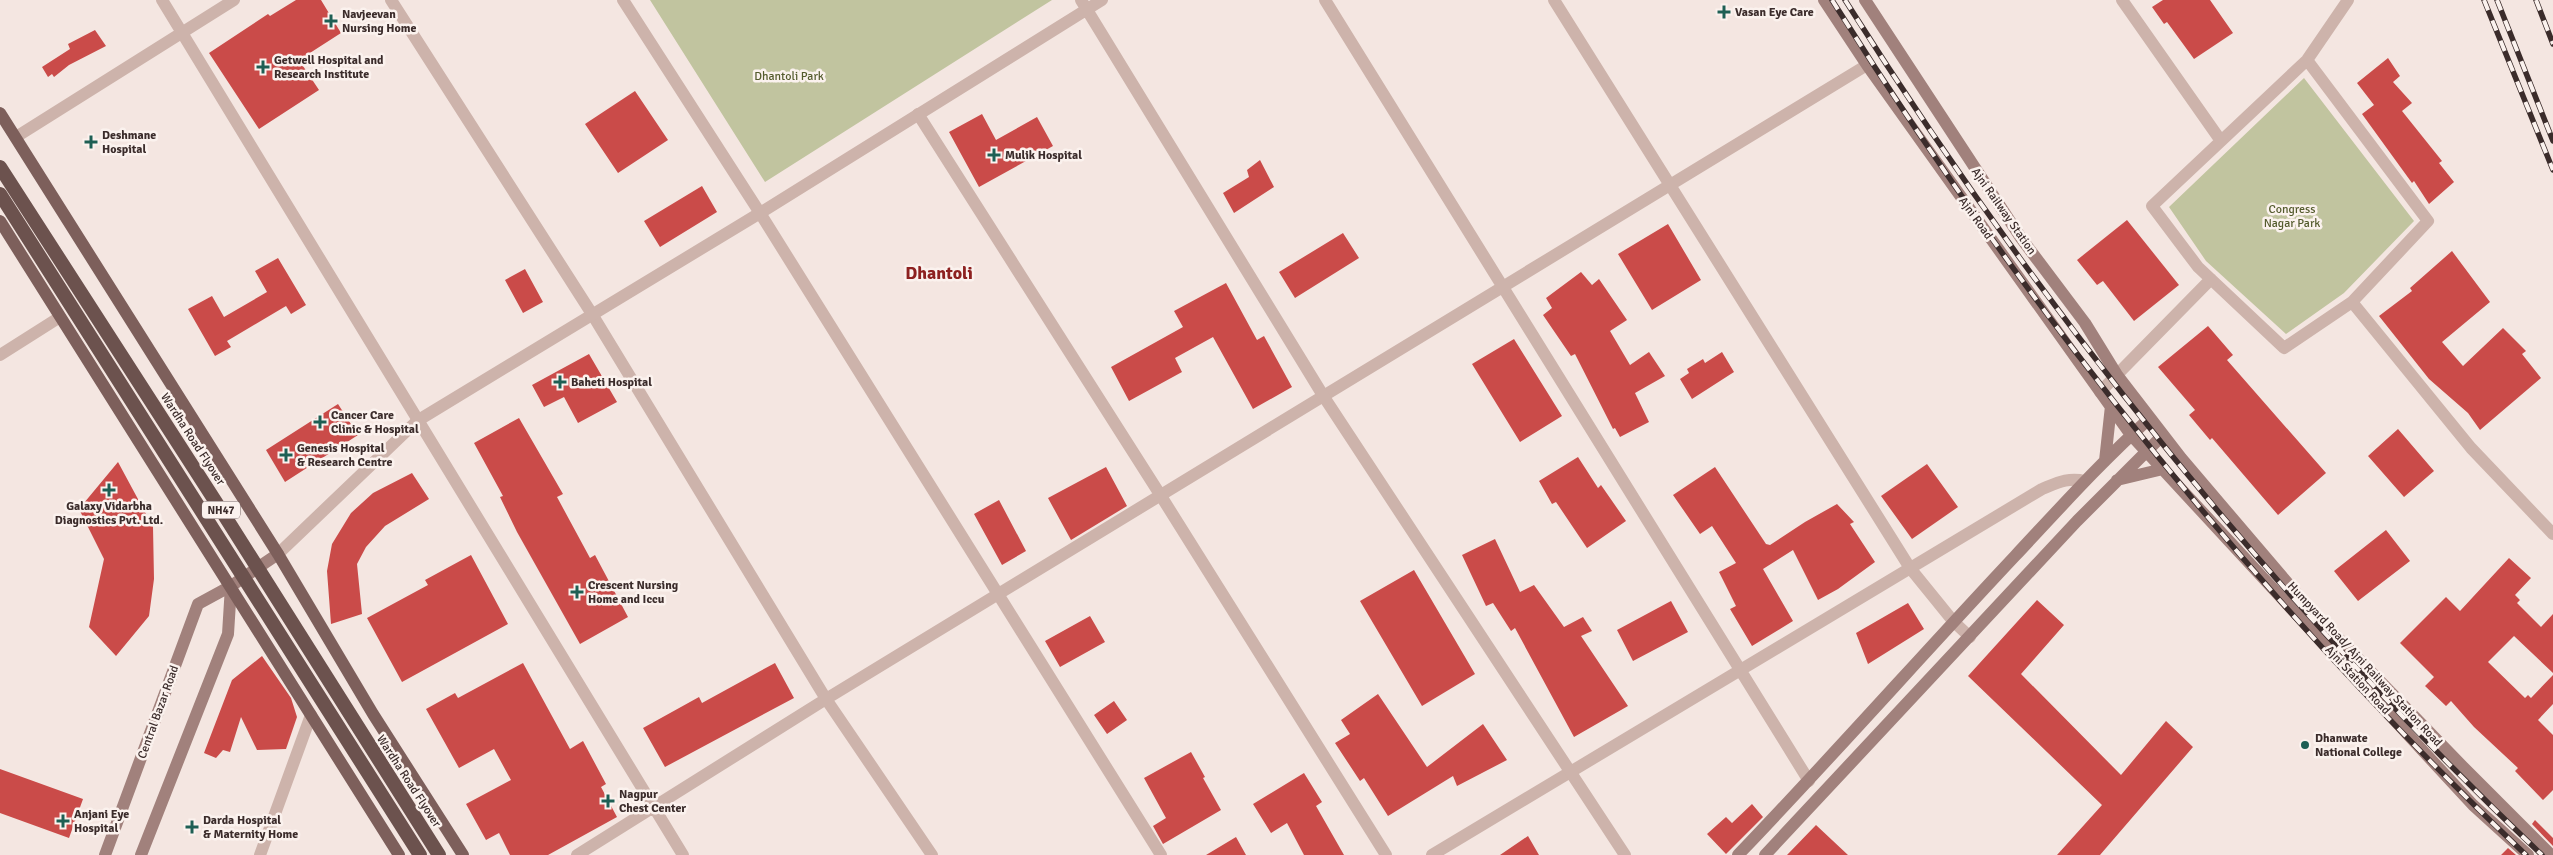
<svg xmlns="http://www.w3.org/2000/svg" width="2553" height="855" font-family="Signika,sans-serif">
	<rect width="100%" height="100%" fill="#f4e6e1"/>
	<path fill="#c1c49f" d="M 650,0 L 1052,0 L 765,182 Z
		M 2304,78 L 2414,221 L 2344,293 L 2286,334 L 2206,261 L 2169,207 Z"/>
	<path fill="#ca4b49" d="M 296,0 L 321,0 L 341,33 L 299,60 L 319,90 L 259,129 L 209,53 L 268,14 L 270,16 Z
		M 2163,0 L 2210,0 L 2233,33 L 2194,59 L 2167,22 L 2164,24 L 2152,7 Z
		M 95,30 L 106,46 L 69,65 L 54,77 L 52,74 L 48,77 L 42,67 L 70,49 L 68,44 Z
		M 2388,58 L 2400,76 L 2393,82 L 2412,103 L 2402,111 L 2442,161 L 2439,163 L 2454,182 L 2429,204 L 2414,181 L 2412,183 L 2362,114 L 2374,105 L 2357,83 Z
		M 635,91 L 668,140 L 618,173 L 585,124 Z
		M 982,114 L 996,140 L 1037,117 L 1053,146 L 979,187 L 949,132 Z
		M 1260,160 L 1274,187 L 1234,213 L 1223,193 L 1249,177 L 1247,170 Z
		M 702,186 L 717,212 L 660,247 L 644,221 Z
		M 2127,220 L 2179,285 L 2134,321 L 2103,281 L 2097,285 L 2077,260 Z
		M 1668,224 L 1701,280 L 1652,310 L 1618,254 Z
		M 1343,233 L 1359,258 L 1295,298 L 1279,272 Z
		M 2452,251 L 2490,302 L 2442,342 L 2463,366 L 2503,328 L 2526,351 L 2522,354 L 2541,378 L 2480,430 L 2468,413 L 2429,379 L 2379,316 L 2412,291 L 2410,288 Z
		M 278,258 L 306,305 L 291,314 L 286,306 L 227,341 L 231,347 L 215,356 L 188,309 L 212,296 L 224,317 L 267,292 L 255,271 Z
		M 525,269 L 543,302 L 523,313 L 505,280 Z
		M 1581,272 L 1592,285 L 1599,279 L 1627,320 L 1610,331 L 1630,365 L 1649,352 L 1665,376 L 1635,393 L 1649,422 L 1620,437 L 1615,428 L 1613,429 L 1575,354 L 1571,356 L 1543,315 L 1552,308 L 1546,298 Z
		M 1226,283 L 1257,340 L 1264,336 L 1292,387 L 1253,409 L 1213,337 L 1175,358 L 1182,372 L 1129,401 L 1111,367 L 1183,327 L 1174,311 Z
		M 2208,326 L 2233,355 L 2227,360 L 2326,473 L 2278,515 L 2212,438 L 2210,440 L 2189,415 L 2195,410 L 2158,367 Z
		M 1514,339 L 1562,416 L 1520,442 L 1472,364 Z
		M 1722,352 L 1734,372 L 1692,399 L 1680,379 L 1689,373 L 1687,369 L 1703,359 L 1705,363 Z
		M 589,354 L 617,402 L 578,423 L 564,397 L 544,407 L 532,385 Z
		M 338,404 L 358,435 L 285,482 L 266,450 Z
		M 519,418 L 563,494 L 557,497 L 590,558 L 595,555 L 628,617 L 580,644 L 517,532 L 500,497 L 503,496 L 474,443 Z
		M 2398,429 L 2434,471 L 2404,497 L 2368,456 Z
		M 1578,457 L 1598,488 L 1601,485 L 1626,521 L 1587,548 L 1556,502 L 1552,504 L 1539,481 Z
		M 118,462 L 153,527 L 154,579 L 149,616 L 116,656 L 89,627 L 104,559 L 79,509 Z
		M 1927,464 L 1958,507 L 1912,539 L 1881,496 Z
		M 1106,467 L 1127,506 L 1071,540 L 1048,498 Z
		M 1715,467 L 1766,544 L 1770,545 L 1805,522 L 1837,504 L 1854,522 L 1850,524 L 1875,562 L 1838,589 L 1818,600 L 1793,550 L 1763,569 L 1793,621 L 1752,646 L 1730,609 L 1736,606 L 1719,572 L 1736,563 L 1712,526 L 1700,534 L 1673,495 Z
		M 412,473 L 429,499 L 385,526 L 366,547 L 357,564 L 362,614 L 331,624 L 327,571 L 332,544 L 351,513 L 373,493 Z
		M 999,500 L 1026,551 L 1002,565 L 974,514 Z
		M 2386,530 L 2410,561 L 2358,601 L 2334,571 Z
		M 1495,539 L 1520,592 L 1534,585 L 1564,627 L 1583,617 L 1592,631 L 1581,636 L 1628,706 L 1574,737 L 1515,628 L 1511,631 L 1493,603 L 1486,606 L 1462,555 Z
		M 471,555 L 508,624 L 402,682 L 367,618 L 428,585 L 425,580 Z
		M 2509,558 L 2531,578 L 2515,595 L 2520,600 L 2517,603 L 2541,627 L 2553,614 L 2553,673 L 2514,636 L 2488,662 L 2525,698 L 2528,695 L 2531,698 L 2553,675 L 2553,704 L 2538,720 L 2553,735 L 2553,790 L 2543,800 L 2515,771 L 2518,768 L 2474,727 L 2451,701 L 2446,706 L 2425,686 L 2434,677 L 2400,643 L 2446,597 L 2460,611 Z
		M 1414,570 L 1475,674 L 1422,706 L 1360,601 Z
		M 2037,600 L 2064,625 L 2021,674 L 2121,775 L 2166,721 L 2193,747 L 2100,855 L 2057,855 L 2102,805 L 1968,676 Z
		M 1671,601 L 1688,632 L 1633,661 L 1617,630 Z
		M 1908,603 L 1924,629 L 1868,664 L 1856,633 Z
		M 1090,616 L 1105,642 L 1060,667 L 1045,641 Z
		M 262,656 L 291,698 L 297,717 L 286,749 L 257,750 L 241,717 L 230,752 L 223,750 L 216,758 L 204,753 L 232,680 Z
		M 523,663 L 570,749 L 583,741 L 606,784 L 601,787 L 617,817 L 548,855 L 510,855 L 499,833 L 486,840 L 466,804 L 511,780 L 494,749 L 459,768 L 426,709 L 455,693 L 458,698 Z
		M 775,663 L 794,698 L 665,767 L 643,728 L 699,697 L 702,703 Z
		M 1378,694 L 1427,767 L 1483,724 L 1507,760 L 1457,786 L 1453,776 L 1388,816 L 1364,778 L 1360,781 L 1335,743 L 1350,734 L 1341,720 Z
		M 1114,701 L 1127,720 L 1107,734 L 1094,715 Z
		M 1191,752 L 1205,777 L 1203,778 L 1221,810 L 1163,844 L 1153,826 L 1166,818 L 1144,778 Z
		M 0,769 L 83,799 L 69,838 L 0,813 Z
		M 1304,773 L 1322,802 L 1316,806 L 1344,855 L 1304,855 L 1287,823 L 1271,833 L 1253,804 Z
		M 1752,804 L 1763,817 L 1726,854 L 1707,834 L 1726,817 L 1732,823 Z
		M 2535,820 L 2553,838 L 2553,846 L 2532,824 Z
		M 1816,825 L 1848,855 L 1787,855 Z
		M 1528,836 L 1539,855 L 1500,855 Z
		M 1236,837 L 1246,855 L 1206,855 Z
		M 2508,848 L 2516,855 L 2501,855 Z"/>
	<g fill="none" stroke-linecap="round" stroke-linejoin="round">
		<path stroke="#cdb3ab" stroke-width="12" d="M 162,0 L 683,855
			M 391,0 L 592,314 L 826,699 L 932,855
			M 623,0 L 760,213 L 1161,855
			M 1325,0 L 1809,781
			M 1554,0 L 1910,568 L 1953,621 L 1970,637
			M 2122,0 L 2221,141
			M 2307,60 L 2428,221 L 2352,302 L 2284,348 L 2198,267 L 2152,206 L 2307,60 L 2348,0
			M 918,114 L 1161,496 L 1386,855
			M 16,137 L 234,0
			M 2352,302 L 2471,448 L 2553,534
			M 0,355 L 60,317
			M 2100,392 L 2211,279
			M 260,855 L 311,715
			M 577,855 L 826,699 L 1867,65
			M 1432,855 L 2042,489 C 2057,483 2068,477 2085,481"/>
		<path stroke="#cdb3ab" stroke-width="12" d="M 1081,0 L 1324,397 L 1625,855
			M 278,554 L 417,421 L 760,213 L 1102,0"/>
		<path stroke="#a1817c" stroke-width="12" d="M 1824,0 L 1867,65 L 2131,435 L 2473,805 L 2528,855
			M 1865,0 L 2021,238 L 2085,323 L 2117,375 L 2181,458 L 2308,607 L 2465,769 L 2551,855
			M 2105,461 L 2111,406
			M 2117,480 L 2163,469
			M 105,855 L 198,604 L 231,586 L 278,554
			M 141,855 L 228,634 L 231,586
			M 1738,855 C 1832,757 1922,655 2015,556 C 2059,509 2102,461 2150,418
			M 1765,855 L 2077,521 L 2163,435"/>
		<path stroke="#7d5f5b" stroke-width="12" d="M 0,113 L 278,554 L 373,714 L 463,855
			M 0,221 L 399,855"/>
		<g stroke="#3b2c2b" stroke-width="5.5">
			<path id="rail" d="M 1832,0 C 2028,312 2258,601 2526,855
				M 1845,0 C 2042,312 2274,601 2542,855
				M 2484,0 L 2553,170
				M 2497,0 L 2553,141
				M 2536,0 L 2553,44"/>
		</g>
		<use href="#rail" stroke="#fbf2ee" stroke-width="4" stroke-dasharray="11" stroke-linecap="butt"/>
		<path stroke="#6c524e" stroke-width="14" d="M 0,167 L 221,510 L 439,855
			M 0,194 L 420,855"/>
	</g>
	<g fill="#1e5f54" stroke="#fbf2ee" stroke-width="2">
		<path d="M1721.5 4.5h5v5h5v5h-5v5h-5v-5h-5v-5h5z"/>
		<path d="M328.5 13.5h5v5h5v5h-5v5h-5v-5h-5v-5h5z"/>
		<path d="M260.5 59.5h5v5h5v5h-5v5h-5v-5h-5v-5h5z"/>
		<path d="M88.5 134.5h5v5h5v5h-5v5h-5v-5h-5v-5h5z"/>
		<path d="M991.5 147.5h5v5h5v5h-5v5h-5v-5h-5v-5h5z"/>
		<path d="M557.5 374.5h5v5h5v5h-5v5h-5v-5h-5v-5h5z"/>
		<path d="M317.5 414.5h5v5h5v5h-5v5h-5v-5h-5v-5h5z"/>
		<path d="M283.5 447.5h5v5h5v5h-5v5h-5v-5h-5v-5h5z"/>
		<path d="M106.5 482.5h5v5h5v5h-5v5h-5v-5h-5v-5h5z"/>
		<path d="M574.5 584.5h5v5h5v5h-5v5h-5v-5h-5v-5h5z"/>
		<circle cx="2305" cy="745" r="5"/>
		<path d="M605.5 793.5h5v5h5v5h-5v5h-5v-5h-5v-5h5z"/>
		<path d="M60.5 813.5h5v5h5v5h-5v5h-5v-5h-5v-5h5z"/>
		<path d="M189.5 819.5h5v5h5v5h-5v5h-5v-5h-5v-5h5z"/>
	</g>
	<g text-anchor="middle" stroke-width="5" stroke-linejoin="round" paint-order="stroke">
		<rect fill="#fbf2ee" stroke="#756766" stroke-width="1" x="202" y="501.5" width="38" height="17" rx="4"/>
		<g font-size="11" font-weight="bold" fill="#3b2c2b">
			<text x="221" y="514">NH47</text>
		</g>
		<g font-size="12" font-weight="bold" fill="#3b2c2b" stroke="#fbf2ee" text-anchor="start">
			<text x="1735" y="16">Vasan Eye Care</text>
			<text x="342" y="18">Navjeevan<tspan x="342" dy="14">Nursing Home</tspan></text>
			<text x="274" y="64">Getwell Hospital and<tspan x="274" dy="14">Research Institute</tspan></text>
			<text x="102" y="139">Deshmane<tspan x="102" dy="14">Hospital</tspan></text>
			<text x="1005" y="159">Mulik Hospital</text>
			<text x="571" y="386">Baheti Hospital</text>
			<text x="331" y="419">Cancer Care<tspan x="331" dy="14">Clinic &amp; Hospital</tspan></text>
			<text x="297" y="452">Genesis Hospital<tspan x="297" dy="14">&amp; Research Centre</tspan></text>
			<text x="109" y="510" text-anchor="middle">Galaxy Vidarbha<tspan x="109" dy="14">Diagnostics Pvt. Ltd.</tspan></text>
			<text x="588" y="589">Crescent Nursing<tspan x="588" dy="14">Home and Iccu</tspan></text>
			<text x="2315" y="742">Dhanwate<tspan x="2315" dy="14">National College</tspan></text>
			<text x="619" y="798">Nagpur<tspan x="619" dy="14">Chest Center</tspan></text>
			<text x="74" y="818">Anjani Eye<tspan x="74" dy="14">Hospital</tspan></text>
			<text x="203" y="824">Darda Hospital<tspan x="203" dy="14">&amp; Maternity Home</tspan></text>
		</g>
		<g font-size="12" fill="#545b2d" stroke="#fbf2ee">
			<text x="789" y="80">Dhantoli Park</text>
			<text x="2292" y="213">Congress<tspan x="2292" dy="14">Nagar Park</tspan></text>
		</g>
		<g font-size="12" fill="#3b2c2b" stroke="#fbf2ee">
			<text transform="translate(2004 211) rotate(55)" y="4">Ajni Railway Station</text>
			<text transform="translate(1976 218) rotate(54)" y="4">Ajni Road</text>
			<text transform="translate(193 439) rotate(57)" y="4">Wardha Road Flyover</text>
			<text transform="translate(2365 664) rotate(47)" y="4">Humpyard Road/ Ajni Railway Station Road</text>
			<text transform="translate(2358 680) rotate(47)" y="4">Ajni Station Road</text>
			<text transform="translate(158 712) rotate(-70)" y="4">Central Bazar Road</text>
			<text transform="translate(409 781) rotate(57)" y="4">Wardha Road Flyover</text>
		</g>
		<g font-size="18" font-weight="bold" fill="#8d2120" stroke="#fbf2ee">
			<text x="939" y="279">Dhantoli</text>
		</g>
	</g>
</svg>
